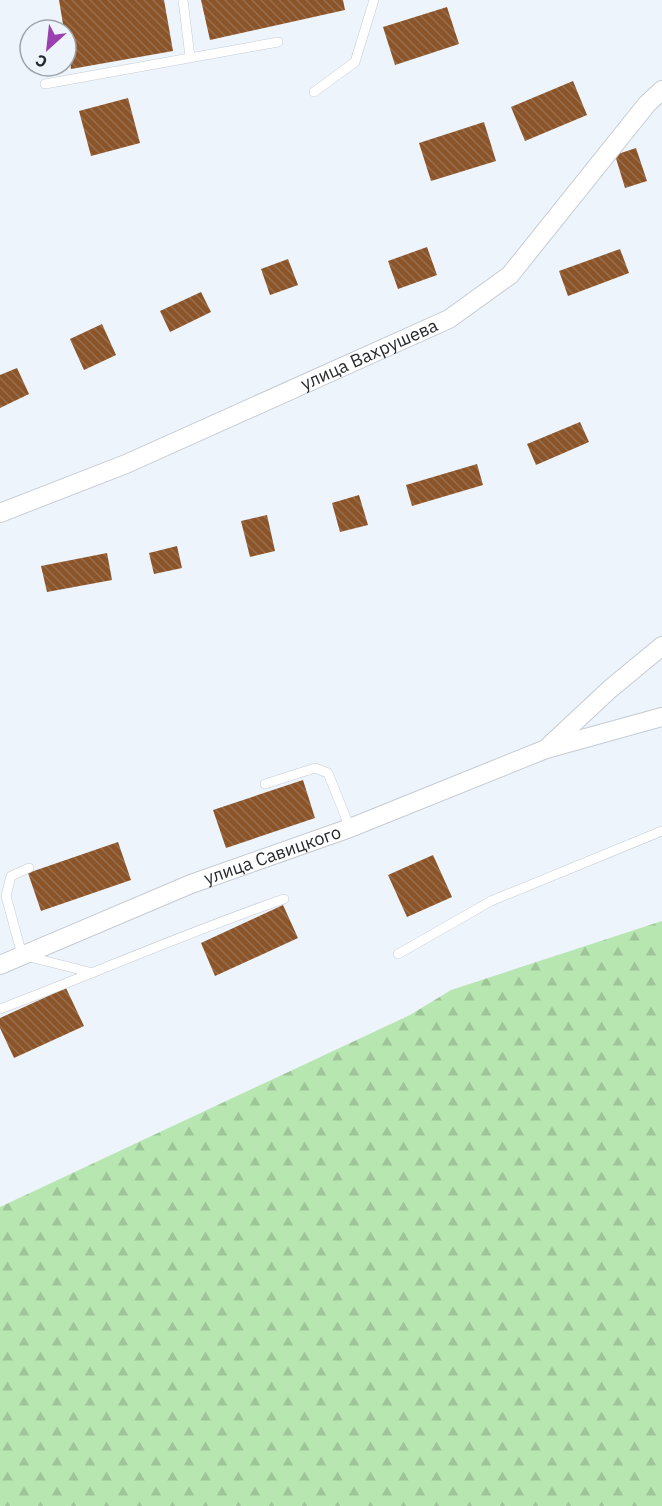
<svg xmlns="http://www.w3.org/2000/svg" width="662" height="1506" font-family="'IBM Plex Sans',sans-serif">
	<defs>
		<pattern id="forest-firs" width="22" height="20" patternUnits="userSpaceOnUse" patternTransform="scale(1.5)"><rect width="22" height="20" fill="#b8e6b1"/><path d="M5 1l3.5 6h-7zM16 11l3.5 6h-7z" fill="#9ec598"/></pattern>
		<pattern id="building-back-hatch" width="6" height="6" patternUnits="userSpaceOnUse" patternTransform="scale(1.5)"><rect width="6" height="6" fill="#8c5429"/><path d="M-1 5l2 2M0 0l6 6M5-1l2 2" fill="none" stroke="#986f4f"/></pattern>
	</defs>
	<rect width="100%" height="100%" fill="#edf4fc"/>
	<path fill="url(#forest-firs)" d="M 662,921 L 662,1506 L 0,1506 L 0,1207 L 410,1015 L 451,990 Z"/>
	<path fill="url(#building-back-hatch)" d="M 59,0 L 164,0 L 173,51 L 71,69 L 66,30 L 64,30 Z
		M 201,0 L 343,0 L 345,10 L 210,40 Z
		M 447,7 L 459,44 L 395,65 L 383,27 Z
		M 573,81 L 587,115 L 525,141 L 511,107 Z
		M 128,98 L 140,143 L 91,156 L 79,111 Z
		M 484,122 L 496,161 L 431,181 L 419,143 Z
		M 636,148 L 647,181 L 625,188 L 615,155 Z
		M 427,247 L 437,275 L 398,289 L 388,261 Z
		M 620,249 L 629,273 L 568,296 L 559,271 Z
		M 288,259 L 298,285 L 270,295 L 261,269 Z
		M 201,292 L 211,312 L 170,332 L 160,311 Z
		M 102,324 L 116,355 L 84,370 L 70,339 Z
		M 17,368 L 29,394 L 0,408 L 0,375 Z
		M 580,422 L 589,442 L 536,465 L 527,444 Z
		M 477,464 L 483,485 L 412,506 L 406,485 Z
		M 359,495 L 368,525 L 340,532 L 332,503 Z
		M 267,515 L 275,551 L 250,557 L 241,521 Z
		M 177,546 L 182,568 L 154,574 L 149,553 Z
		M 107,553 L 112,580 L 47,592 L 41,566 Z
		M 303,780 L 315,818 L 226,848 L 213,810 Z
		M 118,842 L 131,880 L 41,911 L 28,873 Z
		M 433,855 L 452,897 L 407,917 L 388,875 Z
		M 283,905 L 298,938 L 215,976 L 201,943 Z
		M 66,988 L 84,1026 L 14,1058 L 0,1028 L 0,1018 Z"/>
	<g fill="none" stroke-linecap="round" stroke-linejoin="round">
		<g stroke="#c5cbd3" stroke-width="10">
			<path id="service" d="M 183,0 L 190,57
				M 45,84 L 278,42
				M 314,92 L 355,62 L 374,0
				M 265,784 L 315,768 L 328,773 L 350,828
				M 29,868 L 11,876 L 6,896 L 22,955 L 93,973
				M 398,954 L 491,901 L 662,831
				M 0,1009 C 95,973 188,932 284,899"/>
		</g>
		<g stroke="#c5cbd3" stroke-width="20">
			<g id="minor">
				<path id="s1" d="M 0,513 L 126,464 L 449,319 L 510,275 L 647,104 L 662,90"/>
				<path d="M 549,746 L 610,689 L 662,646"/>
				<path id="s2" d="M 0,965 L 191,884 L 350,828 L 546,749 L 662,717"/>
			</g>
		</g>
		<use href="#service" stroke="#fff" stroke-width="9"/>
		<use href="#minor" stroke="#fff" stroke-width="18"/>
	</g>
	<g text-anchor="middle" stroke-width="6" stroke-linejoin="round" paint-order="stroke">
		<g font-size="18" fill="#26292c" stroke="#edf4fc">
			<text dy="6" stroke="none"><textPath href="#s1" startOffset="402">улица Вахрушева</textPath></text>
			<text dy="6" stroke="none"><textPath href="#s2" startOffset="294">улица Савицкого</textPath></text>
		</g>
	</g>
	<g transform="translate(48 48) rotate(207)"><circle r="28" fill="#edf4fc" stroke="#9da3a9" stroke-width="1.5"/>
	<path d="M0-4.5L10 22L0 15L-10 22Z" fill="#9942af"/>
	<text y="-9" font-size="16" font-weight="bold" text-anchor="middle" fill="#26292c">С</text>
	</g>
</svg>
